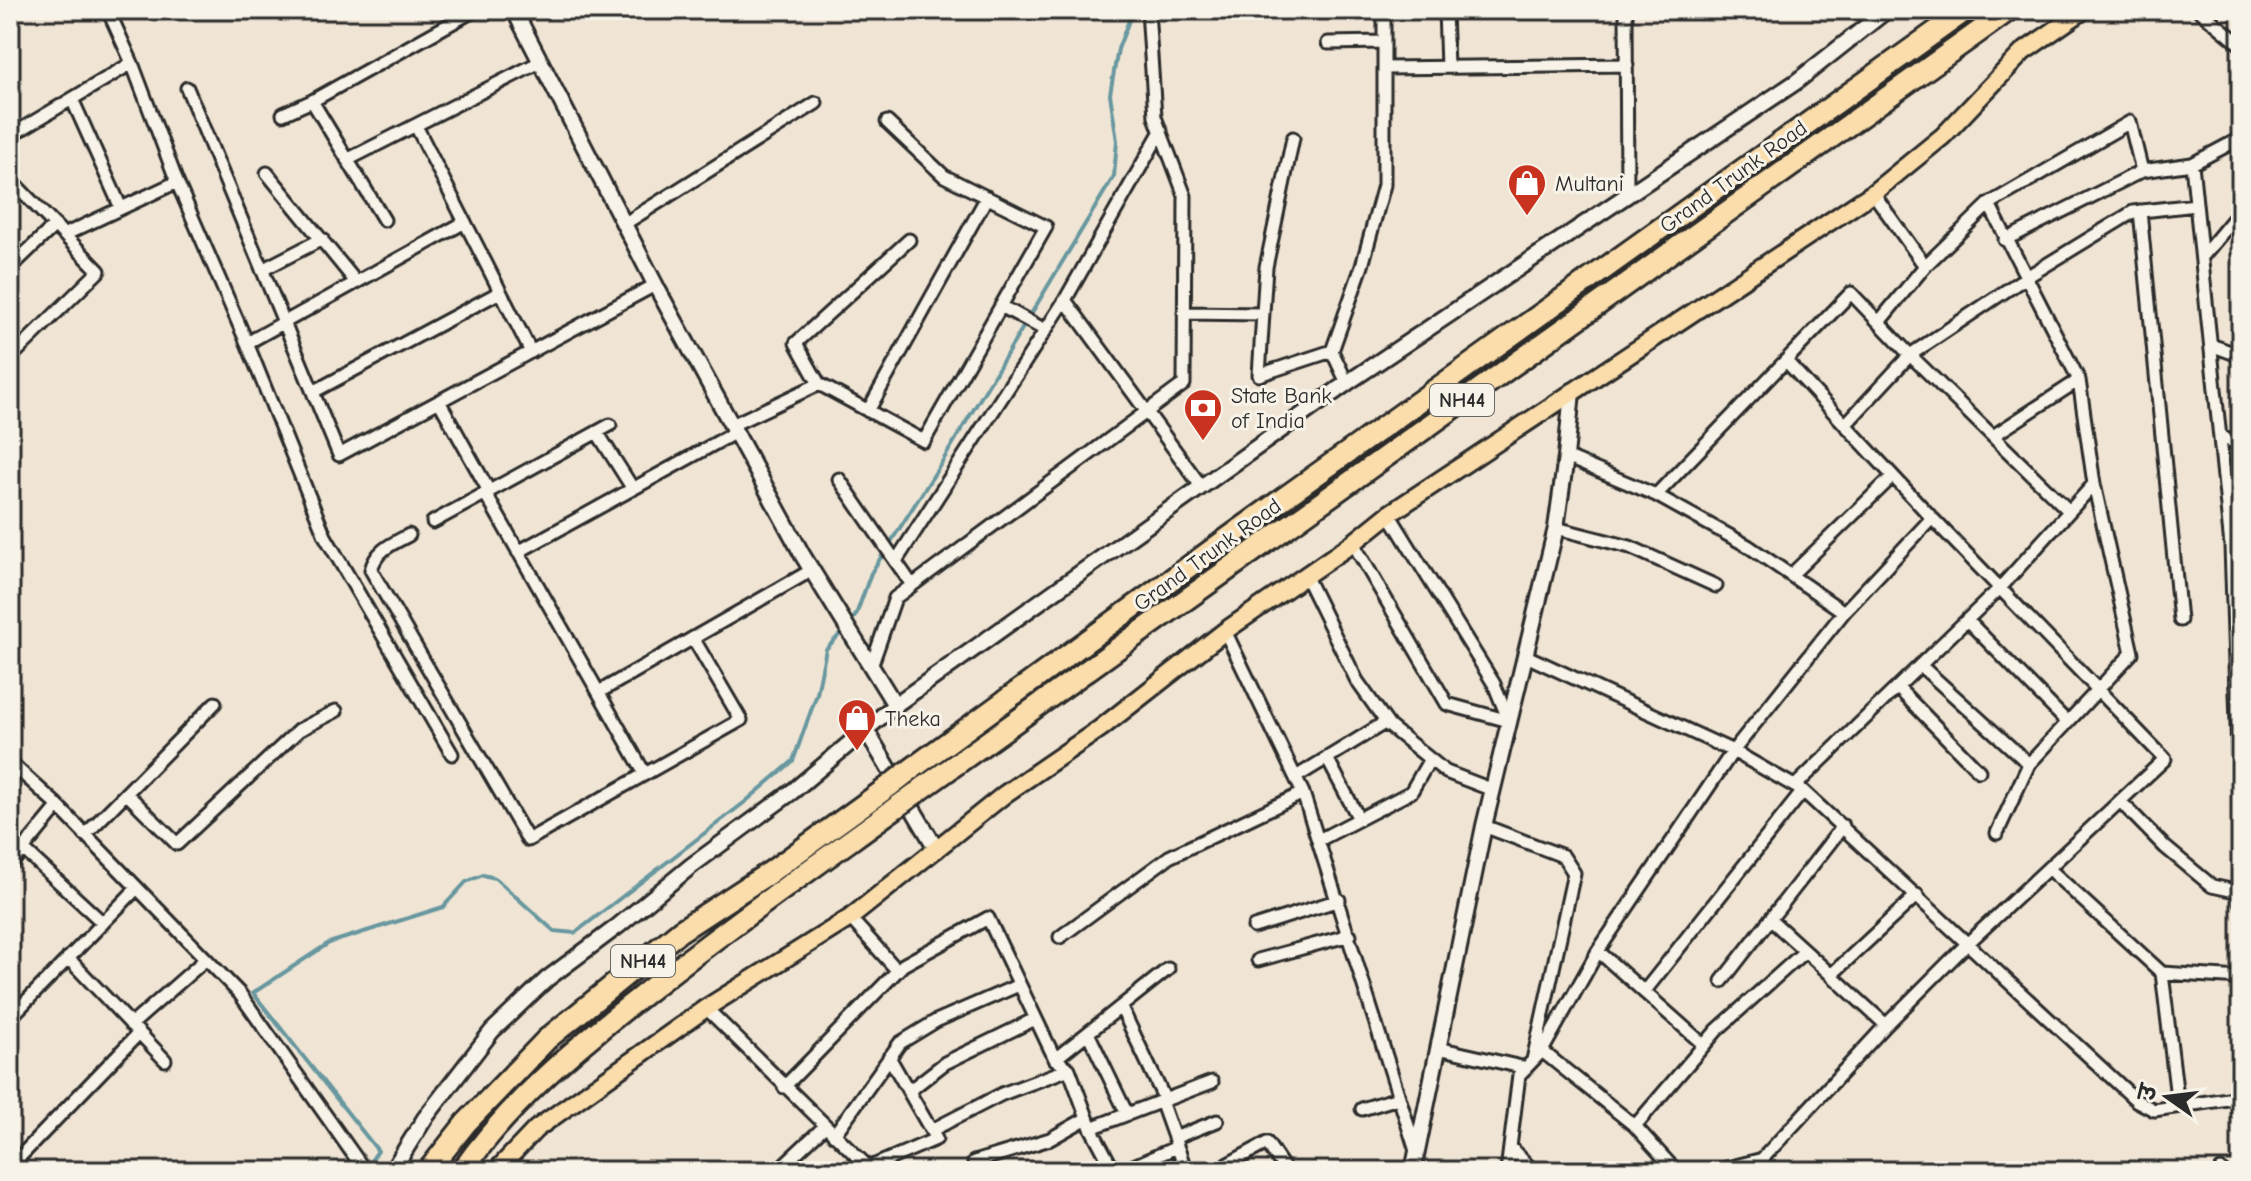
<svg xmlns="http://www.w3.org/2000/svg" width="2251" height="1181" font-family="'Comic Neue','Playpen Sans Deva',sans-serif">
	<rect width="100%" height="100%" fill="#f0e5d4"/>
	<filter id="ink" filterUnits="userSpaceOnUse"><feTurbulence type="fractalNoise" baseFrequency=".0125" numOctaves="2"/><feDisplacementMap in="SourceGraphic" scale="16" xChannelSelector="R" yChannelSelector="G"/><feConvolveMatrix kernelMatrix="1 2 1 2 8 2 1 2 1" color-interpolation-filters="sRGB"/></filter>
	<g filter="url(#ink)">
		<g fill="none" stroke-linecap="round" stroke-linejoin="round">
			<path stroke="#68979f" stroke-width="4" d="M 849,624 L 856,615 L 871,573 L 942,462 L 1114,176 L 1117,141 L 1110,94 L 1118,49 L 1131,15 L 1136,10
				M 365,1169 L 378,1151 L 253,993 L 329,943 L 443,907 L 466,882 L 483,875 L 495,878 L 554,931 L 575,933 L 745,802 L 793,761 L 817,694 L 826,649 L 843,631"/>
			<g stroke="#2b2b2b" stroke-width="17">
				<path id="street" d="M 108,10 L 132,63 L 177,182 L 247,343 L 325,536 L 452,754
					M 1445,10 L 1447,67
					M 1626,10 L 1627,197
					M 2199,10 L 2241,45
					M 1328,43 L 1384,42
					M 1384,68 L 1627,65
					M 187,88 L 339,455 L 655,285
					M 72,99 L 121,208
					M 312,101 L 384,220
					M 283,114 L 312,101 L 475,10
					M 416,126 L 531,352
					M 10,136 L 132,63
					M 1293,138 L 1266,267 L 1259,375 L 1332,351 L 1362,266 L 1384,185 L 1384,10
					M 347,160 L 540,62
					M 2192,164 L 2231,546 L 2240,811 L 2241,902
					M 267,173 L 356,282
					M 10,179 L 99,271 L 10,358
					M 1873,193 L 1925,266
					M 1989,204 L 2079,380 L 2094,484 L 2132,653 L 2029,764 L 1997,833
					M 2140,211 L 2180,620
					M 624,224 L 816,103
					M 64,235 L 177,182
					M 2005,240 L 2142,171 L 2192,164 L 2241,138
					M 2202,257 L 2241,210
					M 10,268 L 55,225
					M 262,270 L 322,239
					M 1065,300 L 1201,486
					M 1001,306 L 1045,330
					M 1184,313 L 1263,314
					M 1879,322 L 1925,266 L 1989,204 L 2130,122 L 2142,171
					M 247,343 L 465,222
					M 2211,345 L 2241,356
					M 1332,351 L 1347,383
					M 819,384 L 796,343 L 909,240
					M 313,392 L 500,292
					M 439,401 L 489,491
					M 868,411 L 987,197
					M 732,425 L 819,384 L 924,441 L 1046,227 L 944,176 L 887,122
					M 1845,425 L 1910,355 L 2025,278 L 2133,212 L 2196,205
					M 597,432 L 633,489
					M 1993,436 L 2079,380
					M 2221,437 L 2241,445
					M 1566,457 L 1656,495 L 1748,546 L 1844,612
					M 839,479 L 912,585
					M 485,493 L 645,774
					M 1656,495 L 1851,293 L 1910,355 L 2069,511
					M 1389,514 L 1494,684 L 1509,721
					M 433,522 L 610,425
					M 1556,528 L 1630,547 L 1716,586
					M 409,535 C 392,544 376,550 371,570 L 528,840 L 741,720 L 693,638
					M 1353,543 L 1447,704 L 1509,721
					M 518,552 L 736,432
					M 896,561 L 1065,300 L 1161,131
					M 1791,575 L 1893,476
					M 1306,577 L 1357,681 L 1389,726 L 1446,772 L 1493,790
					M 1967,620 L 2067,722
					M 1225,631 L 1303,793 L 1416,1151
					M 1524,655 L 1733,751 L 1803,791 L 2137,1101 L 2154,1110 L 2241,1097
					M 1920,665 L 2029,764
					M 871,667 L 895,598 L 1184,384 L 1185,196 L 1155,117 L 1148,10
					M 1897,687 L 1979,771
					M 599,692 L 812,570
					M 1327,758 L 1359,819
					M 10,762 L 54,802 L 240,994 L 365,1171
					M 1296,777 L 1386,722
					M 1795,786 L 2000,588 L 2094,484
					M 126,793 L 177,844 L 299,730 L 336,711
					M 2120,801 L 2165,847 L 2212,886 L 2240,892
					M 1484,826 L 1563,856 L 1574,873 L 1533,1060
					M 85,835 L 215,703
					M 10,837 L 103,923
					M 1319,840 L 1411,792 L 1430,759
					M 10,865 L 58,807
					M 2048,868 L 2162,973 L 2241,978
					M 850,918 L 897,970
					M 1770,919 L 1886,1025
					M 1254,927 L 1339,900
					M 1060,937 L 1169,857 L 1303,793
					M 1598,951 L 1704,1045
					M 68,958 L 165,1060
					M 1258,960 L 1350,935
					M 2162,973 L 2178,1106
					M 1831,975 L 1917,895
					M 1722,981 L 1843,826
					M 1644,992 L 1803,791
					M 1121,1007 L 1165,1100
					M 706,1008 L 872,1171
					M 10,1018 L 137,888
					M 131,1025 L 206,959
					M 1088,1033 L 1127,1114
					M 1438,1048 L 1526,1068
					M 1542,1051 L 1635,1126 L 1676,1171
					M 1055,1059 L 1168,969
					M 784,1087 L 903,965 L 988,918 L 1055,1059 L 1069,1069 L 1091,1128 L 1114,1171
					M 909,1091 L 945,1063 L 1035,1019
					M 1161,1101 L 1186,1171
					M 1362,1109 L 1398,1098
					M 1635,1126 L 1717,1030 L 1805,951
					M 1091,1128 L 1212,1082
					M 932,1130 L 1002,1094 L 1069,1069
					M 834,1135 L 900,1043 L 936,1021 L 1019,985
					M 1174,1138 L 1217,1121
					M 1511,1148 L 1533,1171
					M 974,1162 L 1050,1139 L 1087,1118
					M 10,1167 L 139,1033
					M 868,1168 L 936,1139 L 889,1057
					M 2221,1170 L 2222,1171
					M 777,1171 L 825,1126
					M 1122,1171 L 1177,1147
					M 1215,1171 L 1267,1143 L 1286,1171
					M 1507,1171 L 1519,1075 L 1542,1051 L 1598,951 L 1733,751 L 1844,612 L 1932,518
					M 1715,1171 L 1759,1160
					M 1751,1171 L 1886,1025 L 1968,943 L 2165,759 L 1932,518 L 1786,361"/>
			</g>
			<g stroke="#2b2b2b" stroke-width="20">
				<path id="secondary" d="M 514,10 L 658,290 L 803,556 L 895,705
					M 866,730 L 937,850
					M 392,1171 L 425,1118 L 492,1031 L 547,979 L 618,926 L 691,866 L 793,791 L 895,705 L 1347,383 L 1796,82 L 1887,10
					M 1413,1171 L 1484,826 L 1556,528 L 1566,457 L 1572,391"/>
			</g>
			<g stroke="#2b2b2b" stroke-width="22">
				<path id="primary" d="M 496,1171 L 536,1129 L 706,1008 L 850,918 L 1005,794 L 1101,728 L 1225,631 L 1353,543 L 1389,514 L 1873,193 L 1943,136 L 2023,52 L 2084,10"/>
			</g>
			<g stroke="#2b2b2b" stroke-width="26">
				<path id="highway" d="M 906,773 L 1235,533 L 1966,10
					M 916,793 L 2009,10
					M 428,1171 L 466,1123 L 547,1039 L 680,931 L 769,873 L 888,787
					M 462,1171 C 510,1102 574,1049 639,998 C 723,931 811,869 898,806"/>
			</g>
			<use href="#street" stroke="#f7f3e8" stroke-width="11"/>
			<use href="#secondary" stroke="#f7f3e8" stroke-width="14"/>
			<use href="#primary" stroke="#faddab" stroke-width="16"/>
			<use href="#highway" stroke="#faddab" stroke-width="20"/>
			<g stroke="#2b2b2b" stroke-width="26" stroke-linecap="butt">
				<path id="highway-bridge" d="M 888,787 L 906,773
					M 898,806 L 916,793"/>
			</g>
			<use href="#highway-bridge" stroke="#faddab" stroke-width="20"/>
		</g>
	</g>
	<defs>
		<g id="shop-pin" transform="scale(2)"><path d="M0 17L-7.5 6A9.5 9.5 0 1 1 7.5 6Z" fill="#c8321e" stroke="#f7f3e8"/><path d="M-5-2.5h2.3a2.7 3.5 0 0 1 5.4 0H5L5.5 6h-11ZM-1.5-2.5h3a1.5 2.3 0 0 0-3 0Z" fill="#fff"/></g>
		<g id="bank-pin" transform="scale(2)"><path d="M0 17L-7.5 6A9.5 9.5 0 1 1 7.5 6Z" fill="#c8321e" stroke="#f7f3e8"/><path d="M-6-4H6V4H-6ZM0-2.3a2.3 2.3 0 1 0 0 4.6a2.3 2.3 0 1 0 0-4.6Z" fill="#fff"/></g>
	</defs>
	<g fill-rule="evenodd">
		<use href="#shop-pin" x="1527" y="183"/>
		<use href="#bank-pin" x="1203" y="408"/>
		<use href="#shop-pin" x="857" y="718"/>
	</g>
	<g text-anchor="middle" stroke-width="6" stroke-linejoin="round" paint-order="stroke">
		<g fill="#f7f3e8" stroke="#686764" stroke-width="2">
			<rect x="1430" y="384" width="64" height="32" rx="6"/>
			<rect x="611" y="945" width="64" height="32" rx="6"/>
		</g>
		<g font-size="20" font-weight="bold" fill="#2b2b2b">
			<text x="1462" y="407">NH44</text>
			<text x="643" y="968">NH44</text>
		</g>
		<g font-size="22" fill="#2b2b2b" stroke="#f7f3e8">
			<text transform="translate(1733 176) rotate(-36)" y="8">Grand Trunk Road</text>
			<text transform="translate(1207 554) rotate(-36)" y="8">Grand Trunk Road</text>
		</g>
		<g font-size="22" fill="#2b2b2b" stroke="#f7f3e8" text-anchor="start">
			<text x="1555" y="191">Multani</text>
			<text x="1231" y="403">State Bank<tspan x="1231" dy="25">of India</tspan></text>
			<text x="885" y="726">Theka</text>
		</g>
	</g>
	<rect width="2251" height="1181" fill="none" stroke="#f7f3e8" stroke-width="40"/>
	<rect x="20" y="20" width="2211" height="1141" fill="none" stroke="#2b2b2b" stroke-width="3" filter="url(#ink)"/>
	<g transform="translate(2167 1097) rotate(284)" stroke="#f7f3e8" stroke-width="6" paint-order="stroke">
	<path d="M0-6L14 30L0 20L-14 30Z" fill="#2b2b2b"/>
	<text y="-12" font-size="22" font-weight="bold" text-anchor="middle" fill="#2b2b2b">उ</text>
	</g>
</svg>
